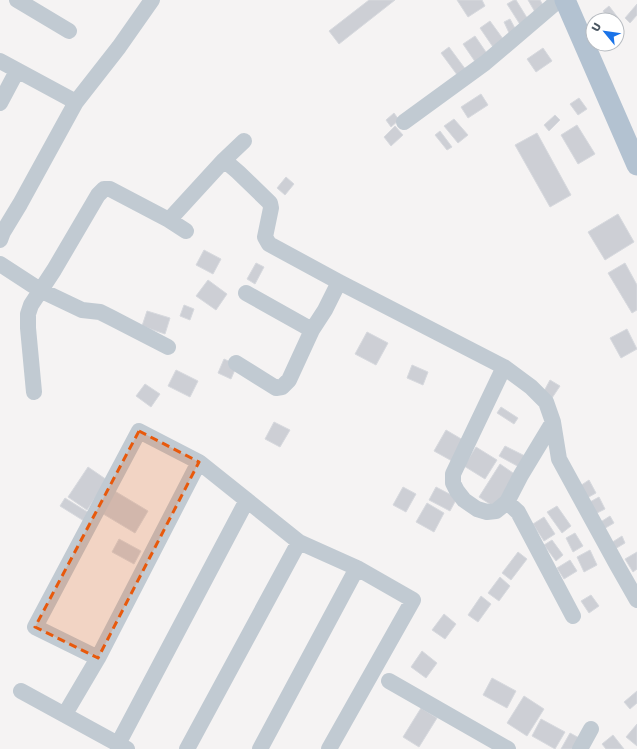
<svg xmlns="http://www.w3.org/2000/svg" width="637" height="749" font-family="Rubik,sans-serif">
	<rect width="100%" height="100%" fill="#f5f3f3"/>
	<path fill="#cdcfd5" stroke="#d7d9de" d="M 369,0 L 395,0 L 339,44 L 329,31 Z
		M 457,0 L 482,0 L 485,6 L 468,17 Z
		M 514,0 L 516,0 L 529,21 L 521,26 L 507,4 Z
		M 528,0 L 540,0 L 544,7 L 535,12 Z
		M 637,4 L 637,15 L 630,23 L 625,18 Z
		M 609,6 L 619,19 L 617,20 L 610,20 L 603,11 Z
		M 510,19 L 517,32 L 510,35 L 504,22 Z
		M 490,21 L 506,43 L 495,50 L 480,28 Z
		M 475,36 L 488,55 L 476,63 L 463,44 Z
		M 449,47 L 466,70 L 458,76 L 441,53 Z
		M 543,48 L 552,61 L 536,72 L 527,59 Z
		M 481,94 L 488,105 L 468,118 L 461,107 Z
		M 579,98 L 587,109 L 578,115 L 570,104 Z
		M 394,113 L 399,120 L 391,127 L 386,120 Z
		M 555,115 L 560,120 L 549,131 L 544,125 Z
		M 454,119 L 468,135 L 458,143 L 444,126 Z
		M 577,125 L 595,154 L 578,164 L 561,135 Z
		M 395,126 L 403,135 L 391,146 L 384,137 Z
		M 440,131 L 452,147 L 447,150 L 435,135 Z
		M 537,133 L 571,195 L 550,207 L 515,145 Z
		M 286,177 L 294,184 L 285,195 L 277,188 Z
		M 618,214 L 634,242 L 605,260 L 588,232 Z
		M 204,250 L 221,259 L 213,274 L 196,265 Z
		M 256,263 L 264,267 L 255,284 L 247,279 Z
		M 625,263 L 637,285 L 637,310 L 632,313 L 608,273 Z
		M 208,280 L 227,294 L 216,310 L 196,296 Z
		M 184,305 L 194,309 L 190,320 L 180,316 Z
		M 147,311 L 170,318 L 165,334 L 142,326 Z
		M 627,329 L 637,349 L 621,358 L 610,338 Z
		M 367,332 L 388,343 L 376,365 L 355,354 Z
		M 224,359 L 237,365 L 231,379 L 218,373 Z
		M 412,365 L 428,372 L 423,385 L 407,378 Z
		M 176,370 L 198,381 L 190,397 L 168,386 Z
		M 550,380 L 560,386 L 552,398 L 543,393 Z
		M 145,384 L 160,394 L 151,407 L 136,396 Z
		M 501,407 L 518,418 L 514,424 L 497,413 Z
		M 274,422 L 290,430 L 280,447 L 265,439 Z
		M 446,430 L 463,440 L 452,461 L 434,451 Z
		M 505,446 L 527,457 L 521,468 L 499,456 Z
		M 476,447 L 497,460 L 485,479 L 464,466 Z
		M 500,464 L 516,475 L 496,508 L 479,497 Z
		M 88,467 L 107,480 L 87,510 L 68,497 Z
		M 589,480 L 596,493 L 587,498 L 580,486 Z
		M 403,487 L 416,494 L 406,512 L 393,505 Z
		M 436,487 L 457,498 L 450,511 L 429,500 Z
		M 113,490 L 148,511 L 135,533 L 100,512 Z
		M 599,497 L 605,509 L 595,514 L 588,503 Z
		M 65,498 L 89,513 L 84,521 L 60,506 Z
		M 427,503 L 444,513 L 434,532 L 416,522 Z
		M 557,506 L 571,526 L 562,533 L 547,512 Z
		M 610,516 L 614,523 L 602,530 L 599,523 Z
		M 544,517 L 555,534 L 544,541 L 533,524 Z
		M 575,533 L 583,546 L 573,552 L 566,538 Z
		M 622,536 L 625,543 L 615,549 L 611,543 Z
		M 119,539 L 141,551 L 134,564 L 112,552 Z
		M 552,540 L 563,555 L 556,561 L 544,545 Z
		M 590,550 L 597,565 L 584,572 L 577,557 Z
		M 518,552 L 527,559 L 511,580 L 502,573 Z
		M 637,552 L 637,569 L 633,572 L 625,559 Z
		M 570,560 L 577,571 L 564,579 L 557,568 Z
		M 500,577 L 510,586 L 499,601 L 488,593 Z
		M 591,595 L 599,606 L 589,613 L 581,601 Z
		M 481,596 L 491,604 L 478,622 L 468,615 Z
		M 444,614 L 456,624 L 445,639 L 432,630 Z
		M 422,651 L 437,663 L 426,678 L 411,667 Z
		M 492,678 L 516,691 L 507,708 L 483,695 Z
		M 637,691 L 637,703 L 630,709 L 624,702 Z
		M 524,696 L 544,709 L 527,736 L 507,723 Z
		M 421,708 L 437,718 L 419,747 L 403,737 Z
		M 541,719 L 565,732 L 555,749 L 532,736 Z
		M 637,724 L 637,746 L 626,737 Z
		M 570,733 L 581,739 L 576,749 L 561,749 Z
		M 613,735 L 624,749 L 606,749 L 602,744 Z"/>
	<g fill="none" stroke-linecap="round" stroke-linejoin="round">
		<path stroke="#c1cad2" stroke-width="16" d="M 17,0 L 69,31
			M 0,61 L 76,102
			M 0,103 L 17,71
			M 404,122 L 485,63 L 559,0
			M 224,160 L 244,141
			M 169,220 L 224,160 L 238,172 L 270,203 L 271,208 L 265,237 L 269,244 L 339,282 L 504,367 L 531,387 L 546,402 L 553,422 L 559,459 L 617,565 L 637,600
			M 0,240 L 3,232 L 20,204 L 76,102 L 119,47 L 152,0
			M 0,264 L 40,290 L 82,310 L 100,312 L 112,318 L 168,347
			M 246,293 L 312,330
			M 236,363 L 276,388 L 282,387 L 289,380 L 312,330 L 325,310 L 339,282
			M 504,367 L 453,474 L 453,483 L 457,491 L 464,500 L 477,509 L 487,512 L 496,511 L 507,502 L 521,475 L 553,422
			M 34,392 L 28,328 L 28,314 L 31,305 L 54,270 L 98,195 L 104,189 L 110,189 L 169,220 L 186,231
			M 199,462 L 98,658 L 35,627 L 139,431 L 199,462 L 299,542 L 357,568 L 413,600 L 329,749
			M 507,502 L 518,512 L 573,616
			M 389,681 L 508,749
			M 21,691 L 127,749
			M 65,714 L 98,658
			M 118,744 L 247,500
			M 187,749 L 299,542
			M 260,749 L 357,568
			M 580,749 L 591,729"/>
		<path stroke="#b3c2d1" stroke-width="21" d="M 565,0 L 637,165"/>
	</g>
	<path fill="#e8590c" fill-opacity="0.2" stroke="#e8590c" stroke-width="3" stroke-dasharray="8 5" stroke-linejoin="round" d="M 139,431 L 199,462 L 98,658 L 35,627 Z"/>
	<g transform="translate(605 32) rotate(299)"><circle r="19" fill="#ffffff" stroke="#b7bbc0"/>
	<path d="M0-3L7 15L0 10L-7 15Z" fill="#1a73e8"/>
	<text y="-6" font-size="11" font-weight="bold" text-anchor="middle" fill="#4a5661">U</text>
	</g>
</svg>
